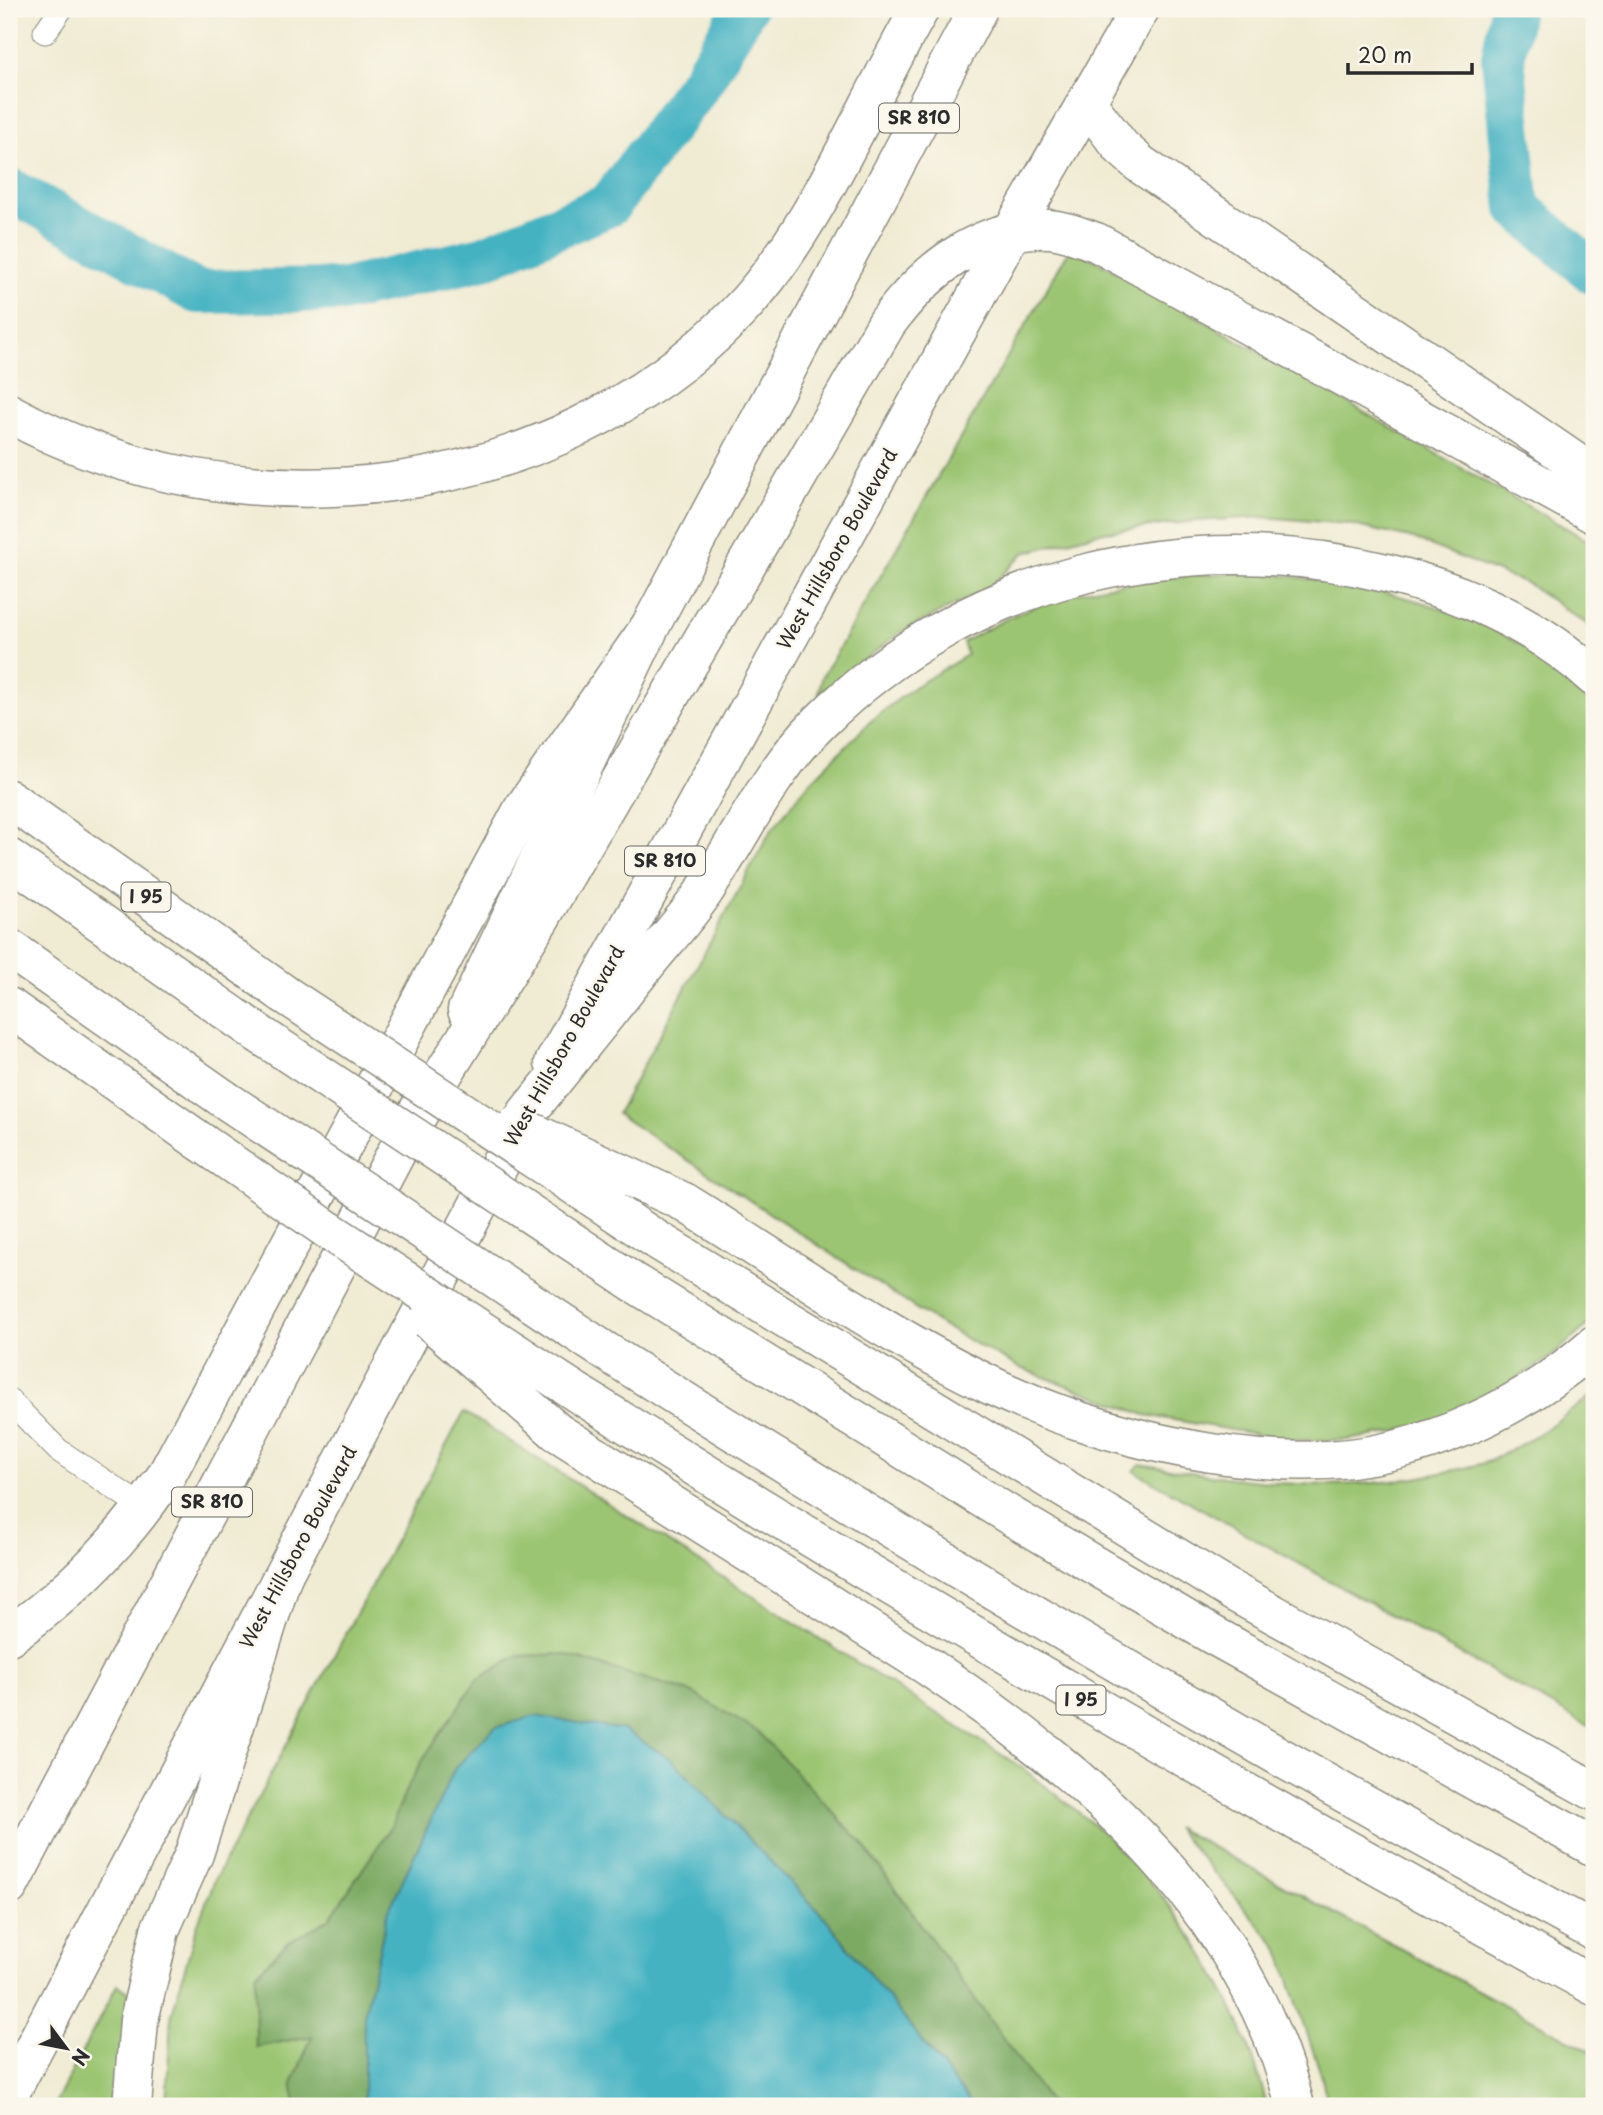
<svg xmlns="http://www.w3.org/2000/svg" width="1603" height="2115" font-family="'Playpen Sans',sans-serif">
	<rect width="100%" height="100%" fill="#fbf7ec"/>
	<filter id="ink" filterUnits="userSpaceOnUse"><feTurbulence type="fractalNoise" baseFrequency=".0143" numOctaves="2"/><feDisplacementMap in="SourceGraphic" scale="14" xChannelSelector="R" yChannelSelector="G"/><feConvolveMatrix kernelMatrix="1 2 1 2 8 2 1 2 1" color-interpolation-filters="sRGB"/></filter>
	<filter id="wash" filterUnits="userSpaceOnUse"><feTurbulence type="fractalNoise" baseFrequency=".00686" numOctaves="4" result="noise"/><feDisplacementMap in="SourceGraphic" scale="28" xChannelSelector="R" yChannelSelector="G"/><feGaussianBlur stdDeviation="1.57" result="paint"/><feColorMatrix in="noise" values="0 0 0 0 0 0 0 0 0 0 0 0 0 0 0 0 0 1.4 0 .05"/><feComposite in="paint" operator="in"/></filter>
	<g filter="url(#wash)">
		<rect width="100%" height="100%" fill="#f0ebd3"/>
		<path fill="#9bc572" stroke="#63784e" stroke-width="2" d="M 1068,252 L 1083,254 L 1124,275 L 1594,544 L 1594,629 L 1528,584 L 1414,539 L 1348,524 L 1262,517 L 1196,521 L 1097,533 L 1024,553 L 989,588 L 901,632 L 819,694 L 821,679 Z
			M 1249,572 C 1359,582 1473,602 1562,673 C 1573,682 1585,690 1594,701 L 1594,1320 L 1548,1359 L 1461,1413 L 1395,1432 L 1348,1440 L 1291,1440 L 1145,1415 L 1018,1367 L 941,1325 L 617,1114 L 770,832 L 809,783 L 873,719 L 914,687 L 967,655 L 963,642 C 982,632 1001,621 1021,612 C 1092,581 1173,576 1249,572 Z
			M 1594,1394 L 1594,1729 L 1134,1471 L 1140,1464 C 1245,1482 1340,1496 1446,1472 C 1460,1468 1478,1467 1492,1460 C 1528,1443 1562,1418 1594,1394 Z
			M 464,1412 L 1021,1767 C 1048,1789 1078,1810 1104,1834 C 1183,1907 1242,2002 1267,2106 L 973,2106 L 826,1919 L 364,2016 L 364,2106 L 166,2106 L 171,2017 L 197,1926 L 216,1877 Z
			M 1175,1827 L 1594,2053 L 1594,2106 L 1327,2106 L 1322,2077 L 1278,1947 Z
			M 117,1985 L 129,1992 L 113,2106 L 54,2106 Z"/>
		<path fill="#7caa64" stroke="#546a48" stroke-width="2" d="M 563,1654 L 693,1693 L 758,1732 L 862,1843 L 1052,2106 L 973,2106 L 826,1919 L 672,1760 L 624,1730 L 455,1768 L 388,1912 L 364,2016 L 364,2106 L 297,2106 L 292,2084 L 312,2036 L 256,2047 L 255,1975 L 288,1942 L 329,1919 L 391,1827 L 406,1790 L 423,1759 L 476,1681 L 516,1656 Z"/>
		<path fill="#45b2c2" stroke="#386e76" stroke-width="2" d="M 535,1716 L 624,1730 L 672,1760 L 826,1919 L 973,2106 L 364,2106 L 364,2016 L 388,1912 L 455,1768 L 494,1728 Z"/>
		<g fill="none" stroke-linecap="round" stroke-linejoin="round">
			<path stroke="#45b2c2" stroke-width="44" d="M 1512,9 L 1503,58 L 1518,208 L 1594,273
				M 9,189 L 197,292 L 345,290 L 483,258 L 609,205 L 701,82 L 744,9"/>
		</g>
	</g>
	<g filter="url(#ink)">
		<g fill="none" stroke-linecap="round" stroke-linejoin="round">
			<g stroke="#8e8b7f" stroke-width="25">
				<path id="service" d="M 45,32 L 61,9
					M 9,1400 L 58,1450 L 144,1508"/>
			</g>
			<g stroke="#8e8b7f" stroke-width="41">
				<path id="primary" d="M 467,1010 L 651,625 L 978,9
					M 554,1063 L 1010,235 L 1140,9
					M 9,1886 L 423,1102
					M 9,2095 L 525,1116"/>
			</g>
			<g stroke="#8e8b7f" stroke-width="41">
				<path id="motorway" d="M 1086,102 L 1121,147 L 1140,164 L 1594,475
					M 9,413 C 239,540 552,504 737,313 C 814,234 864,105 920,9
					M 9,799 L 284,994
					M 9,858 L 259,1034
					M 9,948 L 224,1099
					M 9,1007 L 201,1142
					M 526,1114 C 566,1065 605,1016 644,967 C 663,943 686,919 703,893 C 742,835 769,772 820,722 C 967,575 1186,524 1386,573 C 1461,591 1536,624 1594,677
					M 416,1118 L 540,919 L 887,323 C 925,271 980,226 1049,229 C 1065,230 1081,237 1096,242 L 1594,514
					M 684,1202 C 784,1264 883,1333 988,1384 C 1098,1438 1274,1481 1395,1450 C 1469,1431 1537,1395 1594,1345
					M 657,1240 L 1232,1591 L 1594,1791
					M 636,1284 L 1011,1516 L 1211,1634 L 1594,1847
					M 605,1351 C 928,1556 1257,1749 1594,1931
					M 579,1394 C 910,1604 1250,1798 1594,1986
					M 557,1432 L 929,1667 C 1090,1776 1247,1910 1295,2106
					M 9,1636 C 72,1592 123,1540 166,1476 L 523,809 L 651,625
					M 132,2106 L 139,2020 L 160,1930 L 194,1854 L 282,1578"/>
			</g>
			<use href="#service" stroke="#fff" stroke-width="23"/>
			<use href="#primary" stroke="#fff" stroke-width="38"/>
			<use href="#motorway" stroke="#fff" stroke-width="38"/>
			<g stroke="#8e8b7f" stroke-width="41" stroke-linecap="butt">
				<path id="motorway-bridge" d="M 284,994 L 657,1240
					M 259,1034 L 636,1284
					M 224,1099 L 605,1351
					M 517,1125 L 684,1202
					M 201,1142 L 328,1230 L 579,1394
					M 429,1320 L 557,1432"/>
			</g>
			<use href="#motorway-bridge" stroke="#fff" stroke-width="38"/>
		</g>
	</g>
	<g text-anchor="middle" stroke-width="5" stroke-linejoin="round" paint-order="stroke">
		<g fill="#fbf7ec" stroke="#696865" stroke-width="2">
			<rect x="879" y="103.5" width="80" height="29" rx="5"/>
			<rect x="625" y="846.5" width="80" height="29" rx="5"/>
			<rect x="121.5" y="882.5" width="49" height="29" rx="5"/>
			<rect x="172" y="1487.5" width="80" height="29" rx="5"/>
			<rect x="1056.5" y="1685.5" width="49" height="29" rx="5"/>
		</g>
		<g font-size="18" font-weight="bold" fill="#2b2b2b">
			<text x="919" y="124">SR 810</text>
			<text x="665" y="867">SR 810</text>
			<text x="146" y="903">I 95</text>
			<text x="212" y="1508">SR 810</text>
			<text x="1081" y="1706">I 95</text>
		</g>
		<g font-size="19" fill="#2b2b2b" stroke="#fbf7ec">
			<text transform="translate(837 549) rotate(-61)" y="7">West Hillsboro Boulevard</text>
			<text transform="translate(564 1046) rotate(-61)" y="7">West Hillsboro Boulevard</text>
			<text transform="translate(298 1547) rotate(-62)" y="7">West Hillsboro Boulevard</text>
		</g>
	</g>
	<rect width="1603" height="2115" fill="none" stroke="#fbf7ec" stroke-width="35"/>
	<g transform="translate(66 2048) rotate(122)" stroke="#fbf7ec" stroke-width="5" paint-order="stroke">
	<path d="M0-5L12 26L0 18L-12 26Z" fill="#2b2b2b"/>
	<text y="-10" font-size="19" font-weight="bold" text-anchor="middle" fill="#2b2b2b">N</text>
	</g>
	<path d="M1348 63v10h124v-10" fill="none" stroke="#2b2b2b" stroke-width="3.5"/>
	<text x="1358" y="63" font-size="21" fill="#2b2b2b" stroke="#fbf7ec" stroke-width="5" paint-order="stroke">20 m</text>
</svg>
